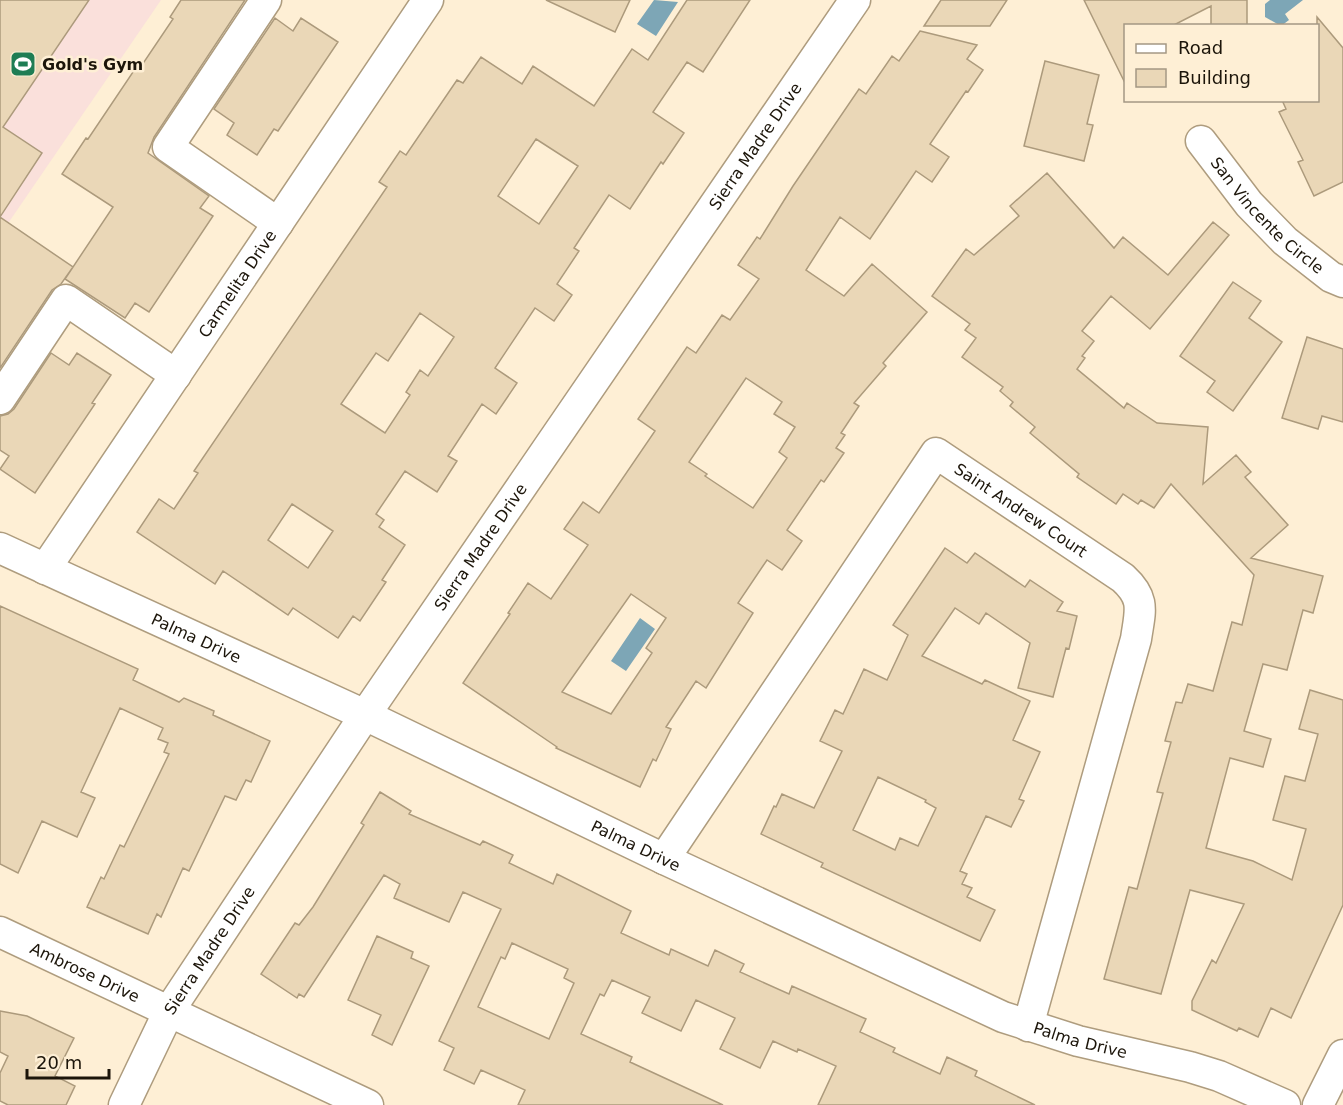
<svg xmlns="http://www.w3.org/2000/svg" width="1343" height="1105" font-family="'DejaVu Sans',sans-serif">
	<rect width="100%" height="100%" fill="#feefd5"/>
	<path fill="#fae0db" d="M 0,0 L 161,0 L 0,235 Z"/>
	<path fill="#7da6b6" d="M 654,0 L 678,2 L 656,36 L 637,24 Z
		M 1270,0 L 1303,0 L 1285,14 L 1289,20 L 1281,26 L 1265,17 L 1265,4 Z
		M 640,618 L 655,629 L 626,671 L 611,661 Z"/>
	<path fill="#ead7b7" stroke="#ac9a7c" stroke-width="1.5" fill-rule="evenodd" d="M 0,0 L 89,0 L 3,127 L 42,153 L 0,217 Z
		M 181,0 L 245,0 L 154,137 L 148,153 L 209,196 L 200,208 L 213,216 L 149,312 L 135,303 L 125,318 L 65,279 L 113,207 L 62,174 L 86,138 L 88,139 L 137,66 L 140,68 L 173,19 L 170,17 Z
		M 546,0 L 630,0 L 615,32 Z
		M 687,0 L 750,0 L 703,72 L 687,62 L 653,112 L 684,133 L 663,164 L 661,162 L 630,209 L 609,195 L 574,248 L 579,251 L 557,284 L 572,295 L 554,321 L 535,308 L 495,368 L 517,383 L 496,414 L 482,404 L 448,456 L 457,461 L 437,492 L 405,471 L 376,514 L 384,520 L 379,527 L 405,545 L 382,580 L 386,582 L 360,621 L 353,616 L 338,638 L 293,608 L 288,615 L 223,571 L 215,584 L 137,532 L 159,499 L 174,509 L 198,473 L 194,471 L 387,187 L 379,182 L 400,151 L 406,155 L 457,80 L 463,83 L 481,57 L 522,84 L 533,66 L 594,106 L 632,49 L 648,60 ZM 536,139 L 578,166 L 539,224 L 498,196 ZM 420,313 L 454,337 L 428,376 L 420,370 L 406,392 L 410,395 L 385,433 L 341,404 L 376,353 L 388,361 ZM 292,504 L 333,531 L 308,568 L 268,540 Z
		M 941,0 L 1007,0 L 990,26 L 924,26 Z
		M 1084,0 L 1247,0 L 1247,26 L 1211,26 L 1211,6 L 1172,26 L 1125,26 L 1125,83 Z
		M 1317,17 L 1343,48 L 1343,182 L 1314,196 L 1298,162 L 1303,160 L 1279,112 L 1286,109 L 1282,100 L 1317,100 Z
		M 275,18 L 293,31 L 301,18 L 338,42 L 278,131 L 274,129 L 257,155 L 227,135 L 234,123 L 214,109 Z
		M 920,31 L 977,45 L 967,59 L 983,70 L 968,92 L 966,91 L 930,144 L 949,157 L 932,182 L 916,171 L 870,239 L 840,217 L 806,270 L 844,296 L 872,264 L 927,312 L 883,363 L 886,366 L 854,403 L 859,406 L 841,433 L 845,435 L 836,448 L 844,453 L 824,482 L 821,480 L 787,530 L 802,541 L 782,570 L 767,560 L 738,603 L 753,613 L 706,688 L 696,681 L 666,727 L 671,729 L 656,761 L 653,759 L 640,787 L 556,748 L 557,747 L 463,683 L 510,614 L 508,613 L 528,583 L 551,599 L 588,545 L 564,529 L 583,502 L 599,513 L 655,431 L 638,419 L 687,347 L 696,353 L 722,315 L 730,320 L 759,279 L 738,265 L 757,237 L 760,239 L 793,186 L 859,89 L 866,94 L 892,56 L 899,61 ZM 746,378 L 782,402 L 774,414 L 795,427 L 779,452 L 787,458 L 753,508 L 705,476 L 707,474 L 689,462 ZM 631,594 L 666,618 L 646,648 L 652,653 L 611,714 L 562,692 Z
		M 1045,61 L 1099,75 L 1087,124 L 1093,125 L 1084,161 L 1024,146 Z
		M 1047,173 L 1114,248 L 1123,237 L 1168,275 L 1213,222 L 1229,235 L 1150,329 L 1111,296 L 1082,331 L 1094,341 L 1082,356 L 1085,358 L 1077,369 L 1124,408 L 1127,403 L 1157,423 L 1208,427 L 1203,484 L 1236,455 L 1251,472 L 1245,477 L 1288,525 L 1251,558 L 1323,576 L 1313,613 L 1303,610 L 1287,670 L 1263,664 L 1244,731 L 1271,739 L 1263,767 L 1230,758 L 1206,848 L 1253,861 L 1292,880 L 1306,829 L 1273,820 L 1285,776 L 1305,781 L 1318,734 L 1299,729 L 1310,690 L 1343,700 L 1343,905 L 1291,1018 L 1271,1008 L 1258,1037 L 1239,1028 L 1237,1031 L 1192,1010 L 1192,1001 L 1212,960 L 1216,963 L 1244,904 L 1190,890 L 1161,994 L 1104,979 L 1129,887 L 1137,889 L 1163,793 L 1157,792 L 1171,742 L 1165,741 L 1176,702 L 1182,703 L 1188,684 L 1213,691 L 1232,622 L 1242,625 L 1254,575 L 1171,484 L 1154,508 L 1141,500 L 1138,504 L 1123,494 L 1116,504 L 1077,477 L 1079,474 L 1030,433 L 1035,427 L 1010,406 L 1013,402 L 1000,391 L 1003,387 L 962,357 L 976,338 L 965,330 L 970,324 L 932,296 L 966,249 L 974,255 L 1019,216 L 1010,206 Z
		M 0,217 L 73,267 L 61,284 L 52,290 L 0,368 Z
		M 1233,282 L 1261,301 L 1249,318 L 1282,342 L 1233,411 L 1207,392 L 1215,381 L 1180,356 Z
		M 1307,337 L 1343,349 L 1343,422 L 1322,416 L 1318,429 L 1282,418 Z
		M 51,353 L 69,365 L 77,353 L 111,375 L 92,403 L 95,404 L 35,493 L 0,469 L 9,456 L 0,450 L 0,416 L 8,414 L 14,409 Z
		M 945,548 L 967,563 L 975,553 L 1025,587 L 1030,580 L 1063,602 L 1057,611 L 1077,616 L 1069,649 L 1066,648 L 1053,697 L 1018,688 L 1030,643 L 986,613 L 979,624 L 955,608 L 922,656 L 982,684 L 985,680 L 1030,701 L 1013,740 L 1040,752 L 1019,799 L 1024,801 L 1011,827 L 986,816 L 960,871 L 967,874 L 962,884 L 972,888 L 967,897 L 995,910 L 980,941 L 821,867 L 823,863 L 761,834 L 774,806 L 776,807 L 782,794 L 814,808 L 842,751 L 820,741 L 835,710 L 843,714 L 864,669 L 887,680 L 908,635 L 893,625 ZM 878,777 L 926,800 L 925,802 L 936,808 L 918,846 L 900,838 L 895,850 L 853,830 Z
		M 0,606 L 138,669 L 133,680 L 179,702 L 184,698 L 214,711 L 213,715 L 270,741 L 251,782 L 246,780 L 236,800 L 225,796 L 189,871 L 183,868 L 161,917 L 157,914 L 148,934 L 87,907 L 101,877 L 104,879 L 120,845 L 124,847 L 169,754 L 164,752 L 168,743 L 158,739 L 163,728 L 120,708 L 81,792 L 95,798 L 77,837 L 42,821 L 18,873 L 0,864 Z
		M 380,792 L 411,811 L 409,814 L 480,845 L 483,841 L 513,855 L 509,863 L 553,884 L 557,874 L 631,911 L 621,933 L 669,955 L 671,949 L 708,966 L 715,950 L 744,964 L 740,972 L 789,994 L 792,986 L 866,1019 L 860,1032 L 895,1048 L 893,1052 L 940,1074 L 947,1057 L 977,1071 L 975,1076 L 1035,1105 L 818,1105 L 836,1066 L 798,1049 L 797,1052 L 773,1041 L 760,1068 L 720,1049 L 735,1018 L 696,1000 L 681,1031 L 642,1013 L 650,997 L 612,980 L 604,996 L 600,994 L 581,1034 L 632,1057 L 630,1062 L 723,1105 L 518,1105 L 525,1090 L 481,1070 L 474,1084 L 444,1070 L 454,1048 L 439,1041 L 501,909 L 463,892 L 449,922 L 394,898 L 400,884 L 384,875 L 304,997 L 299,994 L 297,998 L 261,974 L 295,923 L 299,925 L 313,907 L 364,825 L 361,823 ZM 512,943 L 568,969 L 564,978 L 574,983 L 549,1039 L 478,1007 L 501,957 L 505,959 Z
		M 377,936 L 413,952 L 411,958 L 429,966 L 392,1045 L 372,1035 L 381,1015 L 348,1000 Z
		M 0,1011 L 27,1016 L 74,1038 L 55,1076 L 75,1086 L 66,1105 L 8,1105 L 0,1101 L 0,1073 L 8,1056 L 0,1052 Z"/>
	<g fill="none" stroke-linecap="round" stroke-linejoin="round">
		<g stroke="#ae9c7e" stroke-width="33">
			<g id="minor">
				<path d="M 266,0 L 168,147 L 278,223"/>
				<path id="s1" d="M 1201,141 L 1249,204 L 1285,241 L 1331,277 L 1343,282"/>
				<path d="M 0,399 L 66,300 L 176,375"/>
				<path id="s2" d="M 0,548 L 365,715 L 664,859 L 1003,1017 L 1078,1041 L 1190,1067 L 1219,1076 L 1285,1105"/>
				<path id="s3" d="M 45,569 L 428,0"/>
				<path id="s4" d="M 664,859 L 936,453 L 1123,578 C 1146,599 1140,611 1136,639 L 1028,1026"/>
				<path id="s5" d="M 0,932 L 368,1105"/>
				<path id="s6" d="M 124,1105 L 169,1011 L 365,715 L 855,0"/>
				<path d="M 1318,1105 L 1343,1055"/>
			</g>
		</g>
		<use href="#minor" stroke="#fff" stroke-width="30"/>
	</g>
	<defs>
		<g id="stadium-square" transform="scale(1.35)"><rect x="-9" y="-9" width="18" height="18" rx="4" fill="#1e7d54" stroke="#feefd5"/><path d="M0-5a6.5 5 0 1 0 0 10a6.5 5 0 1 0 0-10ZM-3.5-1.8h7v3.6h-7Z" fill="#fff"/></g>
	</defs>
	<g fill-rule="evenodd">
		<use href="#stadium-square" x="23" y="64"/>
	</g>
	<g text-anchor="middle" stroke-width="5" stroke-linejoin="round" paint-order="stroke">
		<g font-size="16" font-weight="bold" fill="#1c150a" stroke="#feefd5" text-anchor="start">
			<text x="42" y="70">Gold's Gym</text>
		</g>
		<g font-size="16" fill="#1c150a" stroke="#feefd5">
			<text dy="6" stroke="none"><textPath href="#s6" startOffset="1149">Sierra Madre Drive</textPath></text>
			<text dy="6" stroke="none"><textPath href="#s1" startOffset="100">San Vincente Circle</textPath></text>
			<text dy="6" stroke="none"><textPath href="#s3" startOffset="344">Carmelita Drive</textPath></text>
			<text dy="6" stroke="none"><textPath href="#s4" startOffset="591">Saint Andrew Court</textPath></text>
			<text dy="6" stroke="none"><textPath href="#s6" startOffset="663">Sierra Madre Drive</textPath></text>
			<text dy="6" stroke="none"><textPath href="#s2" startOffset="216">Palma Drive</textPath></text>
			<text dy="6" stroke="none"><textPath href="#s2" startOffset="702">Palma Drive</textPath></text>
			<text dy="6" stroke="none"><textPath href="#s6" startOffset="177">Sierra Madre Drive</textPath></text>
			<text dy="6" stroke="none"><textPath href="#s5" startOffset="94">Ambrose Drive</textPath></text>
			<text dy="6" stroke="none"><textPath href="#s2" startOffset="1188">Palma Drive</textPath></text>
		</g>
	</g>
	<rect x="1124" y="24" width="195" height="78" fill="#feefd5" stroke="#a49884" stroke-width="1.5"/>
	<rect x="1136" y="44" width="30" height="9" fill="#ffffff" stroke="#a49884" stroke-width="1.5"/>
	<text x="1178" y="54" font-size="18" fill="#1c150a">Road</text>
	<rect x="1136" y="69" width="30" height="18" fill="#ead7b7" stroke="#a49884" stroke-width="1.5"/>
	<text x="1178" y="84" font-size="18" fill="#1c150a">Building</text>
	<path d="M27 1069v9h82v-9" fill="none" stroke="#1c150a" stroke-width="3"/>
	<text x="36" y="1069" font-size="18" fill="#1c150a" stroke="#feefd5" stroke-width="4.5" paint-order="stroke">20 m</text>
</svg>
